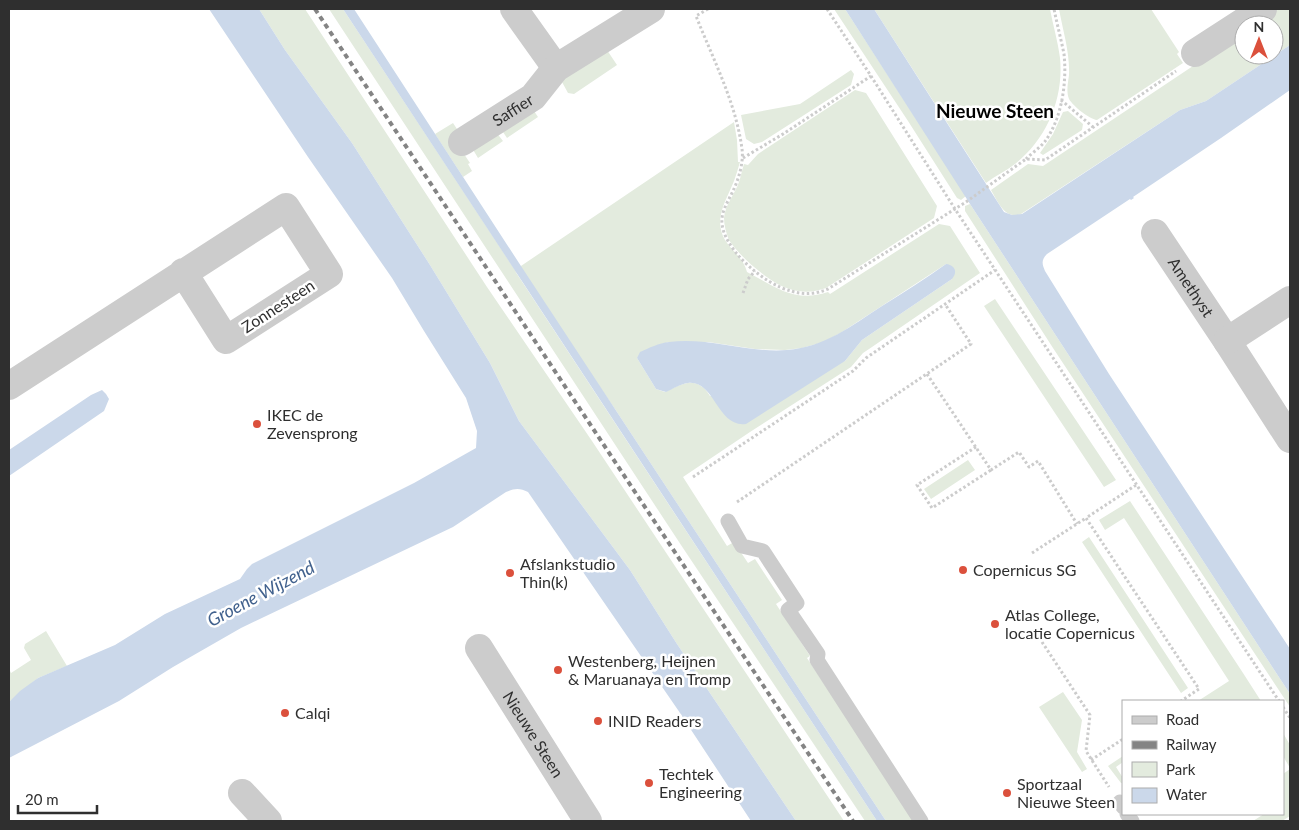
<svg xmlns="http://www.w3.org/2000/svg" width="1299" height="830" font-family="Lato,sans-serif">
	<rect width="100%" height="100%" fill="#fff"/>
	<path fill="#e3ebde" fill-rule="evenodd" d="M 259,9 L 305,9 L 487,287 L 592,441 L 844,821 L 796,821 L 677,644 L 630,570 L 519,421 L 490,363 L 430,265 L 352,143 L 285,50 Z
		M 329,9 L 343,9 L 515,270 L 734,122 L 737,140 L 738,162 L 740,162 C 738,169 736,175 734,181 C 726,201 713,219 725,240 C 732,251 744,259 747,272 C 776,287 794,303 828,292 L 830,294 L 939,224 L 950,226 L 980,273 L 872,347 L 863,353 L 851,367 L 750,432 L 683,477 L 727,546 L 734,542 L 748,563 L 755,559 L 782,600 L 776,604 L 810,656 L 807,658 L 915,821 L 886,821 L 615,409 L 529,284 L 515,271 L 877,821 L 865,821 L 681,545 ZM 946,264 L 952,279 L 862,340 L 845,361 L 710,396 C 708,393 705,388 701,386 C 690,378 676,387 665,392 L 656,389 L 637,358 L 668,342 L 708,342 L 755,349 L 785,350 L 802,348 L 824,342 L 842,332 Z
		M 834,9 L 845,9 L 966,196 L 961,200 L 957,198 L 908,121 Z
		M 874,9 L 1050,9 C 1053,25 1058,42 1060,58 C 1064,98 1047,139 1015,164 C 1006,171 995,176 986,183 Z
		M 1059,9 L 1151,9 L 1179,52 L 1177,54 L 1183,63 L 1097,120 C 1089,119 1073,106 1069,99 C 1066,92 1068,83 1069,75 C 1070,53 1063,31 1059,9 Z
		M 1279,9 L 1290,9 L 1290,45 L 1206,101 L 1180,110 L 1021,214 C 1005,220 998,202 991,190 L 1028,164 L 1043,166 L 1244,32 L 1244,55 L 1274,55 L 1274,25 L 1254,25 Z
		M 607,50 L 617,65 L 574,94 L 568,93 L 562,82 L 567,74 Z
		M 851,70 L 854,74 L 851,85 L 762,142 L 754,144 L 746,139 L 741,115 L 800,104 Z
		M 855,90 L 866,93 L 937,206 L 934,218 L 826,288 C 812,293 798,293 784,287 C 767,280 739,256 729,240 C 726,233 724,225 724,218 C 725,205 735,194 739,182 C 741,176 742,170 744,164 L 748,165 L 758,154 Z
		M 532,108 L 538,117 L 507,138 L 501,129 Z
		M 1068,111 L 1083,124 L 1082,130 L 1043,155 L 1040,153 L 1053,134 L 1063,112 Z
		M 453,123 L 459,132 L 454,139 L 470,163 L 468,164 L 472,171 L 463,177 L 435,134 Z
		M 496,132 L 503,141 L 478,158 L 472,148 Z
		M 970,204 L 1290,694 L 1290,707 L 1053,348 L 965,211 L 965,206 Z
		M 995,299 L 1116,480 L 1104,487 L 984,306 Z
		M 968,460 L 975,470 L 931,499 L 924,489 Z
		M 1130,501 L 1243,673 L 1261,701 L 1198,701 L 1229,681 L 1124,518 L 1105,530 L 1099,520 Z
		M 1089,537 L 1188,688 L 1181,693 L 1082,542 Z
		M 46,631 L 67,666 L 38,678 L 9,702 L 9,669 L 11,673 L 31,660 L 24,648 L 25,644 Z
		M 1063,692 L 1082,720 L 1077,752 L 1087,769 L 1082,772 L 1039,707 Z
		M 1283,733 L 1290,745 L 1290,768 L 1283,756 Z
		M 1123,756 L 1123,762 L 1116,767 L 1123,778 L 1123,783 L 1121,783 L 1108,766 Z
		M 1290,769 L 1290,816 L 1282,821 L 1253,821 L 1264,814 L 1283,814 L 1283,802 L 1284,801 L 1283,798 L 1283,774 Z"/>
	<path fill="#cbd8ea" d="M 209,9 L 259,9 L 285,50 L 352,143 L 430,265 L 490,363 L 519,421 L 630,570 L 677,644 L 796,821 L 751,821 L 678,710 L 528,492 C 520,488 515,488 506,492 L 453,527 L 241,628 L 173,667 L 119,701 L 9,758 L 9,702 L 20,691 L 38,678 L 115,645 L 165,614 L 240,579 L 247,569 L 252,564 L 414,483 L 476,448 L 477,431 L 466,398 L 424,331 L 392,278 L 308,157 Z
		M 343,9 L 354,9 L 519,263 L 886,821 L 877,821 Z
		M 845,9 L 874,9 L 1004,212 L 1012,215 L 1022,214 L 1180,110 L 1206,101 L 1290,45 L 1290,90 L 1221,138 L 1133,197 L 1134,198 L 1131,200 L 1130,199 L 1047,254 C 1041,260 1042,264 1045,271 L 1109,374 L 1290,649 L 1290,694 L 970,204 Z
		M 946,264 C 955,265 958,272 952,279 L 862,340 L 845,361 L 746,424 C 717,428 715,380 688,383 C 680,384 673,389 666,392 L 656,389 L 637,358 L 640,352 C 649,348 659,343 669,342 C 709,337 747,353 787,350 C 825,347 851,326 882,306 C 904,292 925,279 946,264 Z
		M 102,390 L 106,394 L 109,399 L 104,411 L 9,476 L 9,450 L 91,395 Z"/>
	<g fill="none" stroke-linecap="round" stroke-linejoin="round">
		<path stroke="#ccc" stroke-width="3" stroke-dasharray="2.5 2.5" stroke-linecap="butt" d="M 708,9 L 696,16 C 713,59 736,103 742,149 C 744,163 738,181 732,193 C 728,201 723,209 722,218 C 719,247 765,285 791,291 C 804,295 816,294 828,289 L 966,202 L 1026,159 L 1045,160 L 1176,71
			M 827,9 L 871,76 L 955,209 L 1279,701
			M 1061,100 L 1093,127
			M 743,158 L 783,134 L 871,76
			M 1026,159 C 1032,153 1041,147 1046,140 C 1062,117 1067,82 1064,54 C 1061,39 1057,24 1054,9
			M 743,293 L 748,279 L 755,271
			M 927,374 L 991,470 L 1019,452 L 1029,467 L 1038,461 L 1077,524
			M 976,447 L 917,485 L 932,508 L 991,470
			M 693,477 L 853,371 L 866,358 L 995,270
			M 1136,485 L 1086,518 L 1199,689 L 1181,701
			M 737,502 L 971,344 L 945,304
			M 1032,553 L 1086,518
			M 1042,642 L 1090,715 L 1086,751 L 1109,787
			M 1283,707 L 1290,718
			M 1091,760 L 1123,739"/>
		<path stroke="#ccc" stroke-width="15" d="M 728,521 L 742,546 L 763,551 L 797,603 L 788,610 L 818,654 L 817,660 L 921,821
			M 1120,802 L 1123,807
			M 1127,814 L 1132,821"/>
		<g stroke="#ccc" stroke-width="28">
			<path d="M 514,9 L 556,68"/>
			<path d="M 1195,53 L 1263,9"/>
			<path id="s1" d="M 462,142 L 533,97 L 556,68 L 651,9"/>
			<path id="s2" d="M 1155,233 L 1227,341 L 1290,439"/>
			<path d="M 1227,341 L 1290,300"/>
			<path d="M 9,386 L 286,207 L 329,274 L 226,340 L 183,272"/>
			<path id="s3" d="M 479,648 L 588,821"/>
			<path d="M 242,793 L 268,821"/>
		</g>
		<path stroke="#848484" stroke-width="4" stroke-dasharray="5 4" stroke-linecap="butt" d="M 315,9 L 853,821"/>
	</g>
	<g fill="#db503c" stroke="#fff" stroke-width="2">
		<circle cx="257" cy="424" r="5"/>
		<circle cx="963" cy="570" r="5"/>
		<circle cx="510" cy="573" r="5"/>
		<circle cx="995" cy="624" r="5"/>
		<circle cx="558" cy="670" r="5"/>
		<circle cx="285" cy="713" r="5"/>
		<circle cx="598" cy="721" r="5"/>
		<circle cx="649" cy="783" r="5"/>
		<circle cx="1007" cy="793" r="5"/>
	</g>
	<g text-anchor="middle" stroke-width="5" stroke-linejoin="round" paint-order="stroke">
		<g font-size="16" fill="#2f2f2f" stroke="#fff">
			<text dy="6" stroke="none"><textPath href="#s1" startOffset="60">Saffier</textPath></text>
			<text dy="6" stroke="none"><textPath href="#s2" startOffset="65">Amethyst</textPath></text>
			<text transform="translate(278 306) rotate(-33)" y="6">Zonnesteen</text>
			<text dy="6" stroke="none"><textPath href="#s3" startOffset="102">Nieuwe Steen</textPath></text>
		</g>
		<g font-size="16" fill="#2f2f2f" stroke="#fff" text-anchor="start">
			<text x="267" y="421">IKEC de<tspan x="267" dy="18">Zevensprong</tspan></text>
			<text x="520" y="570">Afslankstudio<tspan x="520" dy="18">Thin(k)</tspan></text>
			<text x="973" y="576">Copernicus SG</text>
			<text x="1005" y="621">Atlas College,<tspan x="1005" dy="18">locatie Copernicus</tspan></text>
			<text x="568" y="667">Westenberg, Heijnen<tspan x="568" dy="18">&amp; Maruanaya en Tromp</tspan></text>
			<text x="295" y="719">Calqi</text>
			<text x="608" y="727">INID Readers</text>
			<text x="659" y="780">Techtek<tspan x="659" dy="18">Engineering</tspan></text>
			<text x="1017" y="790">Sportzaal<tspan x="1017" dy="18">Nieuwe Steen</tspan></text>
		</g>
		<g font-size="18" font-style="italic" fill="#41618d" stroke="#fff">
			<text transform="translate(261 594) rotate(-28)" y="6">Groene Wijzend</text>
		</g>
		<g font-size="19" font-weight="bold" fill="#000" stroke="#fff">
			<text x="995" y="118">Nieuwe Steen</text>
		</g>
	</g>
	<rect width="1299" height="830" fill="none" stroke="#2f2f2f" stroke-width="20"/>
	<rect x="1122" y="700" width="162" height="115" fill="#ffffff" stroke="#acacac"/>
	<rect x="1132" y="716" width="25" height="8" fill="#cccccc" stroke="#acacac"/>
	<text x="1166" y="725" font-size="15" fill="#2f2f2f">Road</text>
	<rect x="1132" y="741" width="25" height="8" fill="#848484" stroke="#acacac"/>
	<text x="1166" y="750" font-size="15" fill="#2f2f2f">Railway</text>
	<rect x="1132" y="762" width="25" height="15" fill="#e3ebde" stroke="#acacac"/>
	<text x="1166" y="775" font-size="15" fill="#2f2f2f">Park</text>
	<rect x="1132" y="788" width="25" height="15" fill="#cbd8ea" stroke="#acacac"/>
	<text x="1166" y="800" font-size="15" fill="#2f2f2f">Water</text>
	<g transform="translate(1259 40)"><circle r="24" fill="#ffffff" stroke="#acacac"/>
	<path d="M0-4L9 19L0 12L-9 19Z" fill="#db503c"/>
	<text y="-8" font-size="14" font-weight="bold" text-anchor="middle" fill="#2f2f2f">N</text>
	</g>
	<path d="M18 805v8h79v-8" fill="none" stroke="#2f2f2f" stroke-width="2.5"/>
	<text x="25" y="805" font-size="15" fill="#2f2f2f" stroke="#ffffff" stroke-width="4" paint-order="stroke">20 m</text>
</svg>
